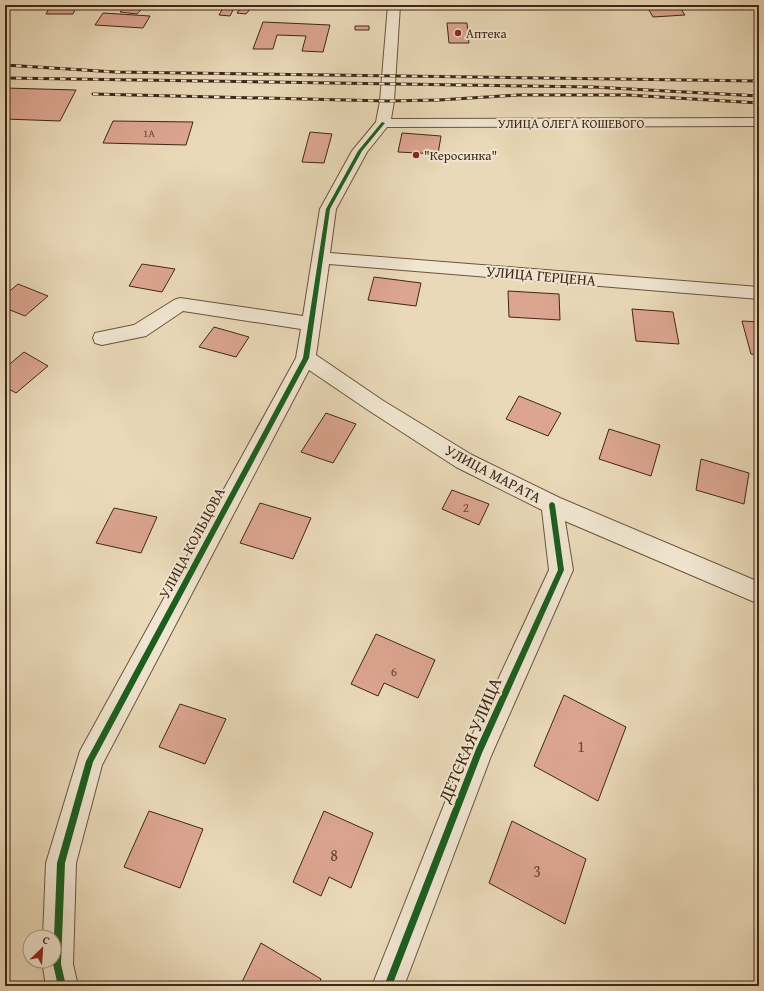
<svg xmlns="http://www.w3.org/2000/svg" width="764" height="991" font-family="'Gentium Book Plus',serif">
	<rect width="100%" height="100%" fill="#ead9b8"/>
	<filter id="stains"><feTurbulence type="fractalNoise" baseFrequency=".005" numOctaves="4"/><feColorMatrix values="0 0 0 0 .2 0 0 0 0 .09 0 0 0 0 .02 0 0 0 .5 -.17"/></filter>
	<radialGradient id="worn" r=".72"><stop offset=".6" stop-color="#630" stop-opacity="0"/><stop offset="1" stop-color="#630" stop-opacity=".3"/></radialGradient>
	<path fill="#dca590" stroke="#3f2716" d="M 51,5 L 77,5 L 73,14 L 46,14 Z
		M 126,5 L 145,5 L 137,14 L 120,12 Z
		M 646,5 L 678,5 L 685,15 L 653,17 Z
		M 242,6 L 252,7 L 246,14 L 237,13 Z
		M 223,8 L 234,8 L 230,16 L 219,15 Z
		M 103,13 L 150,16 L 143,28 L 95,25 Z
		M 263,22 L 330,25 L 323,52 L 302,51 L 306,36 L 277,35 L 273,49 L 253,49 Z
		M 447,23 L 467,23 L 469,43 L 449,43 Z
		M 355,26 L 369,26 L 369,30 L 355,30 Z
		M 5,88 L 76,90 L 60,121 L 5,119 Z
		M 113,121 L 193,122 L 186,145 L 103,143 Z
		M 310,132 L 332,134 L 324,163 L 302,162 Z
		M 402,133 L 441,136 L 438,154 L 398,152 Z
		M 142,264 L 175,269 L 162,292 L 129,286 Z
		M 374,277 L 421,283 L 416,306 L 368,300 Z
		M 18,284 L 48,296 L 25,316 L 5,308 L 5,295 Z
		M 508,291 L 559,294 L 560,320 L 509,317 Z
		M 632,309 L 673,312 L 679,344 L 636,341 Z
		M 742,321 L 759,322 L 759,355 L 751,354 Z
		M 214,327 L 249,337 L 236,357 L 199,347 Z
		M 24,352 L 48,366 L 16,393 L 5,387 L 5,368 Z
		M 519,396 L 561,413 L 548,436 L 506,419 Z
		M 326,413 L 356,424 L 333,463 L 301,452 Z
		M 609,429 L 660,445 L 651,476 L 599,459 Z
		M 701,459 L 749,473 L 744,504 L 696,490 Z
		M 452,490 L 489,504 L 479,525 L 442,509 Z
		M 260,503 L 311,518 L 293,559 L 240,543 Z
		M 114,508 L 157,517 L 141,553 L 96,543 Z
		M 376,634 L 435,660 L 418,698 L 384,683 L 378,696 L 351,684 Z
		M 564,695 L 626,727 L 598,801 L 534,766 Z
		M 180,704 L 226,719 L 205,764 L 159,747 Z
		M 149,811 L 203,829 L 180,888 L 124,867 Z
		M 324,811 L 373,833 L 351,888 L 329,877 L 321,896 L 293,882 Z
		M 512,821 L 586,859 L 565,924 L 489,883 Z
		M 261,943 L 321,979 L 318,986 L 240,986 Z"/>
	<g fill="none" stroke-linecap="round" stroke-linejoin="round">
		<g stroke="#6a543e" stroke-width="2">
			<path id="minor" d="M 388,5 L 400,5 L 394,101 L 391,119 L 759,118 L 759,126 L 387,127 L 367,152 L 336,209 L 330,253 L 759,287 L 759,299 L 329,264 L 316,355 L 382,400 L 472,455 L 560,498 L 759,582 L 759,604 L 565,521 L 573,570 L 491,756 L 404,986 L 372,986 L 469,742 L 549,570 L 542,510 L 456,467 L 368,410 L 309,370 L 102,765 L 76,863 L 73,964 L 78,986 L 46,986 L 42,961 L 54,961 L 54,937 L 43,937 L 46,863 L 80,751 L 296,358 L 301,329 L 183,311 L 146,336 L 102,345 L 95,343 L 93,338 L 95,333 L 134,325 L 174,300 L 180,298 L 303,316 L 320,209 L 352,151 L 376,122 L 380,101 Z"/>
		</g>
		<use href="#minor" fill="#f1e6d1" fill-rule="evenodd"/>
		<g stroke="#3f2716" stroke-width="3">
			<path id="rail" d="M 5,65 L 115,72 L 759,81
				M 5,78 L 593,87 L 759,96
				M 93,94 L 387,101 L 439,100 L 518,95 L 627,95 L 759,103"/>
		</g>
		<use href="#rail" stroke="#f1e6d1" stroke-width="2" stroke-dasharray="5.5" stroke-linecap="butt"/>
		<g stroke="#f1e6d1" stroke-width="2">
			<path id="cycleway" d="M 382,122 L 385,123 L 362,151 L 330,209 L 309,358 L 93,762 L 65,863 L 61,964 L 66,986 L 58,986 L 53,964 L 53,961 L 54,961 L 54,937 L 57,863 L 86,761 L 303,358 L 326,209 L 358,151 Z
				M 552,502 L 554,503 L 555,505 L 564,570 L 482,753 L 392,986 L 384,986 L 476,749 L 558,570 L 549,505 L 550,503 Z"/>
		</g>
		<use href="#cycleway" fill="#1b5e20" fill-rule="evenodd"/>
	</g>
	<g fill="#8f2418" stroke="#f1e6d1" stroke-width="1.5">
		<circle cx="458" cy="33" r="4"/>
		<circle cx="416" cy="155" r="4"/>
	</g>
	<g text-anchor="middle" stroke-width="4" stroke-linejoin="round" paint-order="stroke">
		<g font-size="11" fill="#664634">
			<text x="149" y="137">1А</text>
		</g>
		<g font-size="13" fill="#3f2716" stroke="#f1e6d1" text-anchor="start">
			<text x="466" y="38">Аптека</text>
			<text x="424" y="160">"Керосинка"</text>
		</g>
		<g font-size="13" fill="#3f2716" stroke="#f1e6d1">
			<text x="571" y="128">УЛИЦА ОЛЕГА КОШЕВОГО</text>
		</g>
		<g font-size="13" fill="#664634">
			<text x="466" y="512">2</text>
			<text x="394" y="676">6</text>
		</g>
		<g font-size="15" fill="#3f2716" stroke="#f1e6d1">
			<text transform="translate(541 276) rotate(5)" y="5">УЛИЦА ГЕРЦЕНА</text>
			<text transform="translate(493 474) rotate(28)" y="5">УЛИЦА МАРАТА</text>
			<text transform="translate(192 543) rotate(-62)" y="5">УЛИЦА КОЛЬЦОВА</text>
		</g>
		<g font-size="16" fill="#664634">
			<text x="581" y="752">1</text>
			<text x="334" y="861">8</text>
			<text x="537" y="877">3</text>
		</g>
		<g font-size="18" fill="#3f2716" stroke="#f1e6d1">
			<text transform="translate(470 740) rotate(-67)" y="6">ДЕТСКАЯ УЛИЦА</text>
		</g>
	</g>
	<rect width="764" height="991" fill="none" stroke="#ead9b8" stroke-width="20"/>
	<rect x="6" y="6" width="752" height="979" fill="none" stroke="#3f2716" stroke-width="2"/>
	<rect x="10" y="10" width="744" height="971" fill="none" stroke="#3f2716"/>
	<g transform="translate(42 949) rotate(25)"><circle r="19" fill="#f1e6d1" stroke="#aa9a86"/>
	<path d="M0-3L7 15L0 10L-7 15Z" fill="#8f2418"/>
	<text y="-6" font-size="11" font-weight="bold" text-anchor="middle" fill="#3f2716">С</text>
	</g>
	<rect width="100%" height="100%" filter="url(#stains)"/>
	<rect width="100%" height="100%" fill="url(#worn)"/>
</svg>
